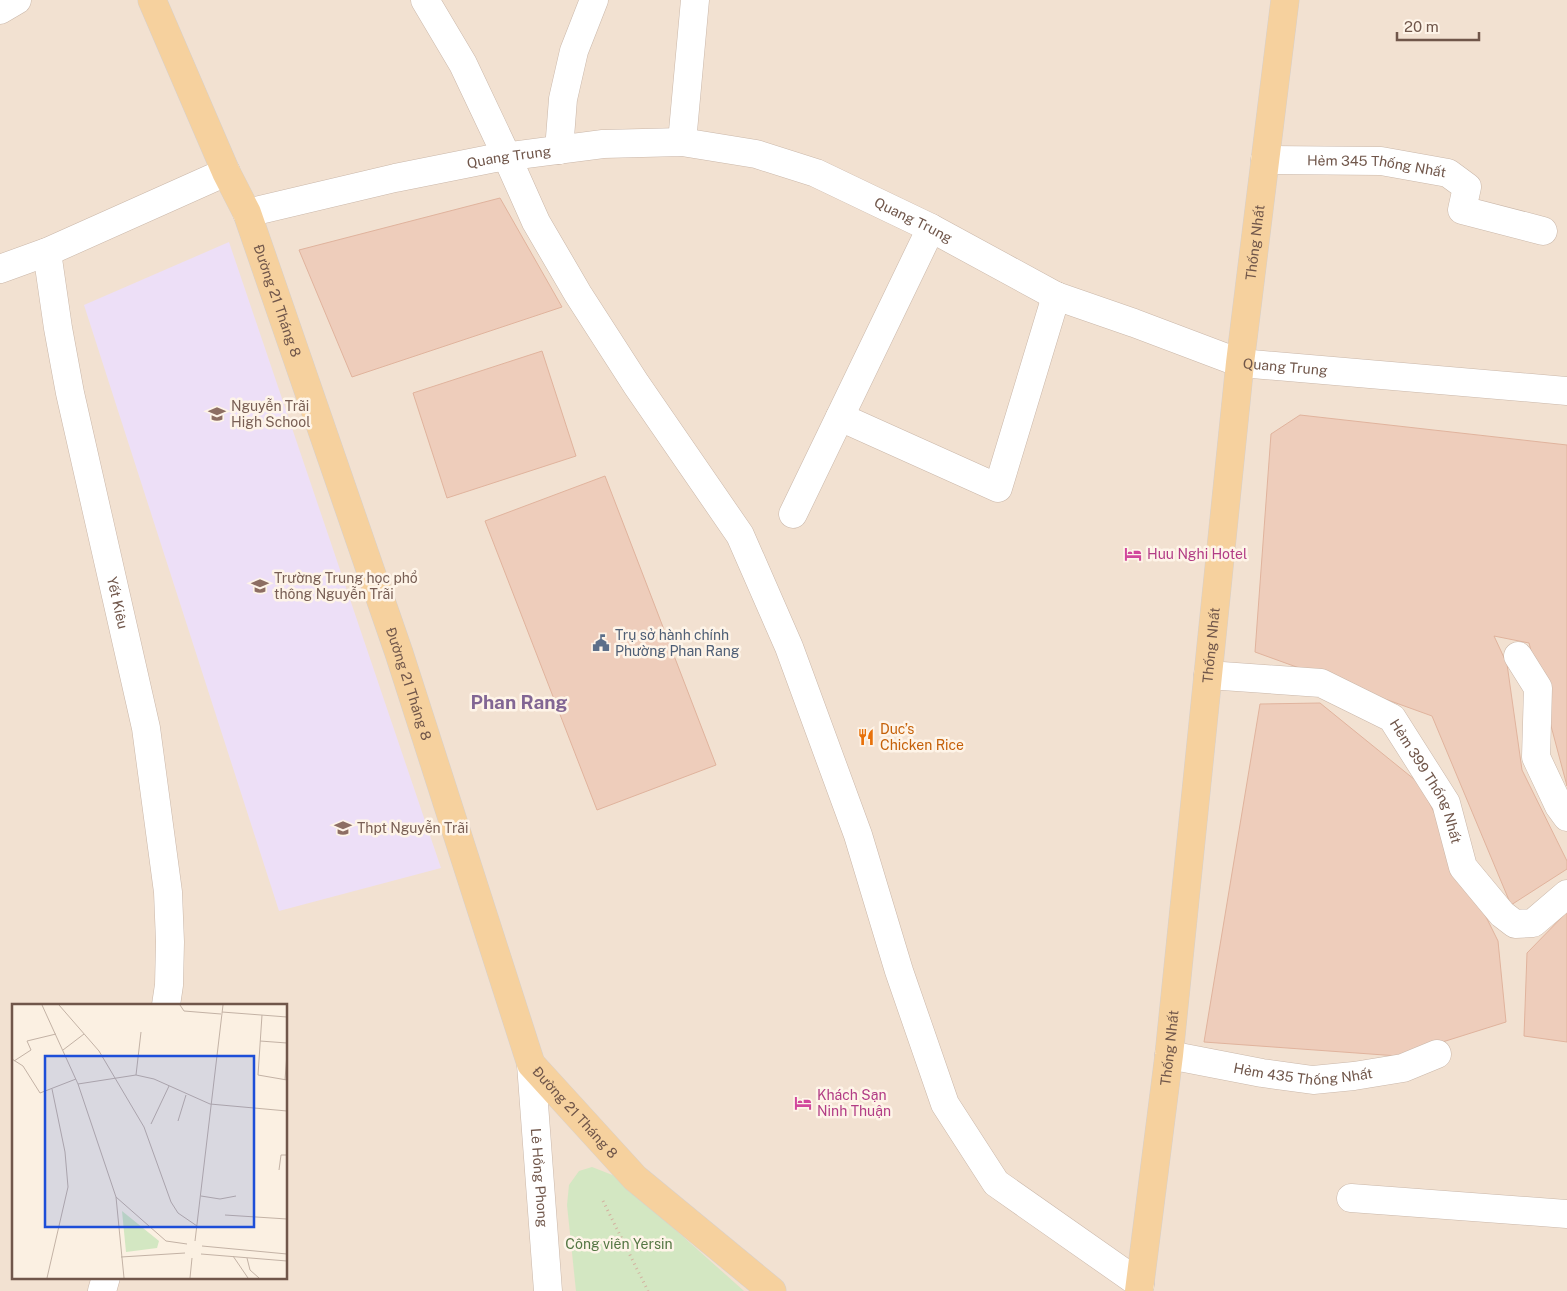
<svg xmlns="http://www.w3.org/2000/svg" width="1567" height="1291" font-family="'Public Sans',sans-serif">
	<rect width="100%" height="100%" fill="#fbf0e2"/>
	<path fill="#f2e1d1" fill-rule="evenodd" d="M 0,0 L 1567,0 L 1567,1291 L 0,1291 ZM 14,1005 L 286,1005 L 286,1277 L 14,1277 Z"/>
	<path fill="#eddff7" d="M 229,242 L 441,868 L 279,911 L 84,305 Z"/>
	<path fill="#d3e7c2" d="M 592,1167 L 615,1176 L 744,1291 L 576,1291 L 567,1205 L 569,1185 L 579,1171 Z"/>
	<path fill="#eecdbb" stroke="#e0b39d" d="M 500,198 L 562,307 L 352,377 L 299,250 Z
		M 542,351 L 576,456 L 447,498 L 413,393 Z
		M 1300,415 L 1567,445 L 1567,786 L 1529,643 L 1494,636 L 1507,664 L 1522,770 L 1567,861 L 1567,869 L 1511,905 L 1432,716 L 1255,652 L 1271,434 Z
		M 605,476 L 716,765 L 597,810 L 485,521 Z
		M 1320,703 L 1420,784 L 1498,941 L 1506,1022 L 1398,1056 L 1204,1042 L 1260,704 Z
		M 1567,912 L 1567,1042 L 1524,1036 L 1527,953 Z"/>
	<g fill="none" stroke-linecap="round" stroke-linejoin="round">
		<g stroke="#cab7a9" stroke-width="29">
			<g id="minor">
				<path d="M 425,0 L 463,64 L 507,157 L 536,222 L 578,294 L 636,384 L 740,535 L 789,647 L 858,835 L 899,971 L 945,1104 L 996,1183 L 1140,1284"/>
				<path d="M 0,10 L 17,0"/>
				<path d="M 682,142 L 695,0"/>
				<path d="M 559,150 L 563,99 L 574,51 L 594,0"/>
				<path id="s1" d="M 1265,160 L 1381,161 L 1448,173 L 1467,187 L 1462,210 L 1543,231"/>
				<path id="s2" d="M 247,213 L 395,178 L 495,158 L 603,144 L 682,142 L 756,154 L 816,173 L 931,228 L 1056,296 L 1134,323 L 1240,363 L 1567,391"/>
				<path id="s3" d="M 47,252 L 58,328 L 70,393 L 146,728 L 168,892 L 170,942 L 169,985 L 166,1005"/>
				<path d="M 0,269 L 47,252 L 226,172"/>
				<path d="M 840,417 L 998,488 L 1056,296"/>
				<path d="M 793,514 L 931,228"/>
				<path d="M 1518,656 L 1538,688 L 1536,757 L 1559,806 L 1567,817"/>
				<path id="s4" d="M 1208,675 L 1321,683 L 1392,718 L 1446,803 L 1463,867 L 1502,914 L 1515,924 L 1533,923 L 1567,894"/>
				<path id="s5" d="M 1169,1055 L 1262,1073 L 1313,1080 L 1354,1076 L 1403,1068 L 1437,1054"/>
				<path id="s6" d="M 531,1064 L 548,1291"/>
				<path d="M 1351,1198 L 1567,1214"/>
				<path d="M 102,1291 L 106,1277"/>
			</g>
		</g>
		<g stroke="#d7d0cc" stroke-width="29">
			<g id="major">
				<path id="s7" d="M 152,0 L 226,172 L 247,213 L 399,653 L 531,1064 L 635,1178 L 772,1291"/>
				<path id="s8" d="M 1139,1291 L 1169,1055 L 1240,363 L 1285,0"/>
			</g>
		</g>
		<path stroke="#d3b09f" stroke-width="3" stroke-dasharray="1 4" stroke-linecap="butt" d="M 603,1201 L 648,1291"/>
		<use href="#minor" stroke="#fff" stroke-width="28"/>
		<use href="#major" stroke="#f6d19e" stroke-width="28"/>
	</g>
	<defs>
		<g id="school-bare" transform="scale(1.35)"><path d="M0-5L7-2L0 1L-7-2ZM-4 1L0 2.5L4 1V4Q0 6-4 4Z" fill="#8d6e63" stroke="#fef4e8" stroke-width="2.5" paint-order="stroke"/></g>
		<g id="hotel-bare" transform="scale(1.35)"><path d="M-6-4.5h1.5V1H6V5H4.5V3h-9V5H-6ZM-4 0a1.8 1.8 0 1 1 3.6 0ZM.5 0V-2.5h3Q6-2.5 6 0Z" fill="#d1479c" stroke="#fef4e8" stroke-width="2.5" paint-order="stroke"/></g>
		<g id="civic-bare" transform="scale(1.35)"><path d="M-.6-6.5H3V-4.5H.6V-3L4-1V1h2V6H-6V1h2V-1L-.6-3ZM-1.2 2.5V6h2.4V2.5Z" fill="#5c6f8a" stroke="#fef4e8" stroke-width="2.5" paint-order="stroke"/></g>
		<g id="restaurant-bare" transform="scale(1.35)"><path d="M-5-6h1v4h1v-4h1v4h1v-4h1v5L-1.5 .5V6h-2V.5L-5-1ZM5-6V6H3V1.5H1.5Q1.5-4 5-6Z" fill="#e8710a" stroke="#fef4e8" stroke-width="2.5" paint-order="stroke"/></g>
	</defs>
	<g fill-rule="evenodd">
		<use href="#school-bare" x="217" y="414"/>
		<use href="#hotel-bare" x="1133" y="554"/>
		<use href="#school-bare" x="260" y="586"/>
		<use href="#civic-bare" x="601" y="643"/>
		<use href="#restaurant-bare" x="866" y="737"/>
		<use href="#school-bare" x="343" y="828"/>
		<use href="#hotel-bare" x="803" y="1103"/>
	</g>
	<g text-anchor="middle" stroke-width="5" stroke-linejoin="round" paint-order="stroke">
		<g font-size="14" fill="#70564a" stroke="#fef4e8">
			<text dy="5" stroke="none"><textPath href="#s2" startOffset="268">Quang Trung</textPath></text>
			<text dy="5" stroke="none"><textPath href="#s1" startOffset="112">Hẻm 345 Thống Nhất</textPath></text>
			<text dy="5" stroke="none"><textPath href="#s2" startOffset="688">Quang Trung</textPath></text>
			<text dy="5" stroke="none"><textPath href="#s8" startOffset="1055">Thống Nhất</textPath></text>
			<text dy="5" stroke="none"><textPath href="#s7" startOffset="326">Đường 21 Tháng 8</textPath></text>
			<text dy="5" stroke="none"><textPath href="#s2" startOffset="1091">Quang Trung</textPath></text>
			<text dy="5" stroke="none"><textPath href="#s3" startOffset="358">Yết Kiêu</textPath></text>
			<text dy="5" stroke="none"><textPath href="#s8" startOffset="650">Thống Nhất</textPath></text>
			<text dy="5" stroke="none"><textPath href="#s7" startOffset="731">Đường 21 Tháng 8</textPath></text>
			<text dy="5" stroke="none"><textPath href="#s4" startOffset="265">Hẻm 399 Thống Nhất</textPath></text>
			<text dy="5" stroke="none"><textPath href="#s8" startOffset="245">Thống Nhất</textPath></text>
			<text dy="5" stroke="none"><textPath href="#s5" startOffset="136">Hẻm 435 Thống Nhất</textPath></text>
			<text dy="5" stroke="none"><textPath href="#s7" startOffset="1196">Đường 21 Tháng 8</textPath></text>
			<text dy="5" stroke="none"><textPath href="#s6" startOffset="114">Lê Hồng Phong</textPath></text>
		</g>
		<g font-size="14" fill="#785e54" stroke="#fef4e8" text-anchor="start">
			<text x="231" y="411">Nguyễn Trãi<tspan x="231" dy="16">High School</tspan></text>
			<text x="274" y="583">Trường Trung học phổ<tspan x="274" dy="16">thông Nguyễn Trãi</tspan></text>
			<text x="357" y="833">Thpt Nguyễn Trãi</text>
		</g>
		<g font-size="14" fill="#b23c85" stroke="#fef4e8" text-anchor="start">
			<text x="1147" y="559">Huu Nghi Hotel</text>
			<text x="817" y="1100">Khách Sạn<tspan x="817" dy="16">Ninh Thuận</tspan></text>
		</g>
		<g font-size="14" fill="#4e5e75" stroke="#fef4e8" text-anchor="start">
			<text x="615" y="640">Trụ sở hành chính<tspan x="615" dy="16">Phường Phan Rang</tspan></text>
		</g>
		<g font-size="14" fill="#c56008" stroke="#fef4e8" text-anchor="start">
			<text x="880" y="734">Duc’s<tspan x="880" dy="16">Chicken Rice</tspan></text>
		</g>
		<g font-size="14" fill="#547643" stroke="#fef4e8">
			<text x="619" y="1249">Công viên Yersin</text>
		</g>
		<g font-size="19" font-weight="bold" fill="#826694" stroke="#fef4e8">
			<text x="519" y="709">Phan Rang</text>
		</g>
	</g>
	<g transform="translate(12 1004)">
		<rect width="275" height="275" fill="#fbf0e2"/>
		<path d="M 110,207 L 147,237 L 145,244 L 114,248 Z" fill="#d3e7c2"/>
		<path fill="none" stroke="#c3b2a5" stroke-width="1" d="M 30,1 L 66,80 L 104,193 L 154,237 L 175,240M 47,1 L 87,47 L 132,123 L 159,198 L 166,209 L 185,222M 168,1 L 172,7 L 209,10M 210,8 L 275,13M 250,11 L 246,71 L 275,76M 248,37 L 275,39M 51,46 L 72,30M 0,55 L 11,62 L 28,89 L 64,75M 2,57 L 19,46 L 15,37 L 44,30M 124,71 L 129,28M 273,76 L 275,49M 66,80 L 124,71 L 142,75 L 198,100 L 275,107M 166,117 L 174,91M 139,120 L 157,82M 267,166 L 269,151 L 275,151M 189,192 L 208,195 L 224,192M 104,193 L 112,274M 213,211 L 275,215M 183,237 L 211,1M 190,242 L 275,250M 189,250 L 275,257M 221,252 L 236,274M 109,253 L 173,249M 235,254 L 238,266 L 247,274M 35,274 L 56,183 L 53,148 L 40,85M 178,274 L 180,254"/>
		<path fill="#1d4ed8" fill-opacity="0.15" stroke="#1d4ed8" stroke-width="2.5" d="M 33,52 L 242,52 L 242,223 L 33,223 Z"/>
		<rect width="275" height="275" fill="none" stroke="#70564a" stroke-width="2.5"/>
	</g>
	<path d="M1397 32v8h82v-8" fill="none" stroke="#70564a" stroke-width="2.5"/>
	<text x="1404" y="32" font-size="15" fill="#70564a" stroke="#fef4e8" stroke-width="4" paint-order="stroke">20 m</text>
</svg>
